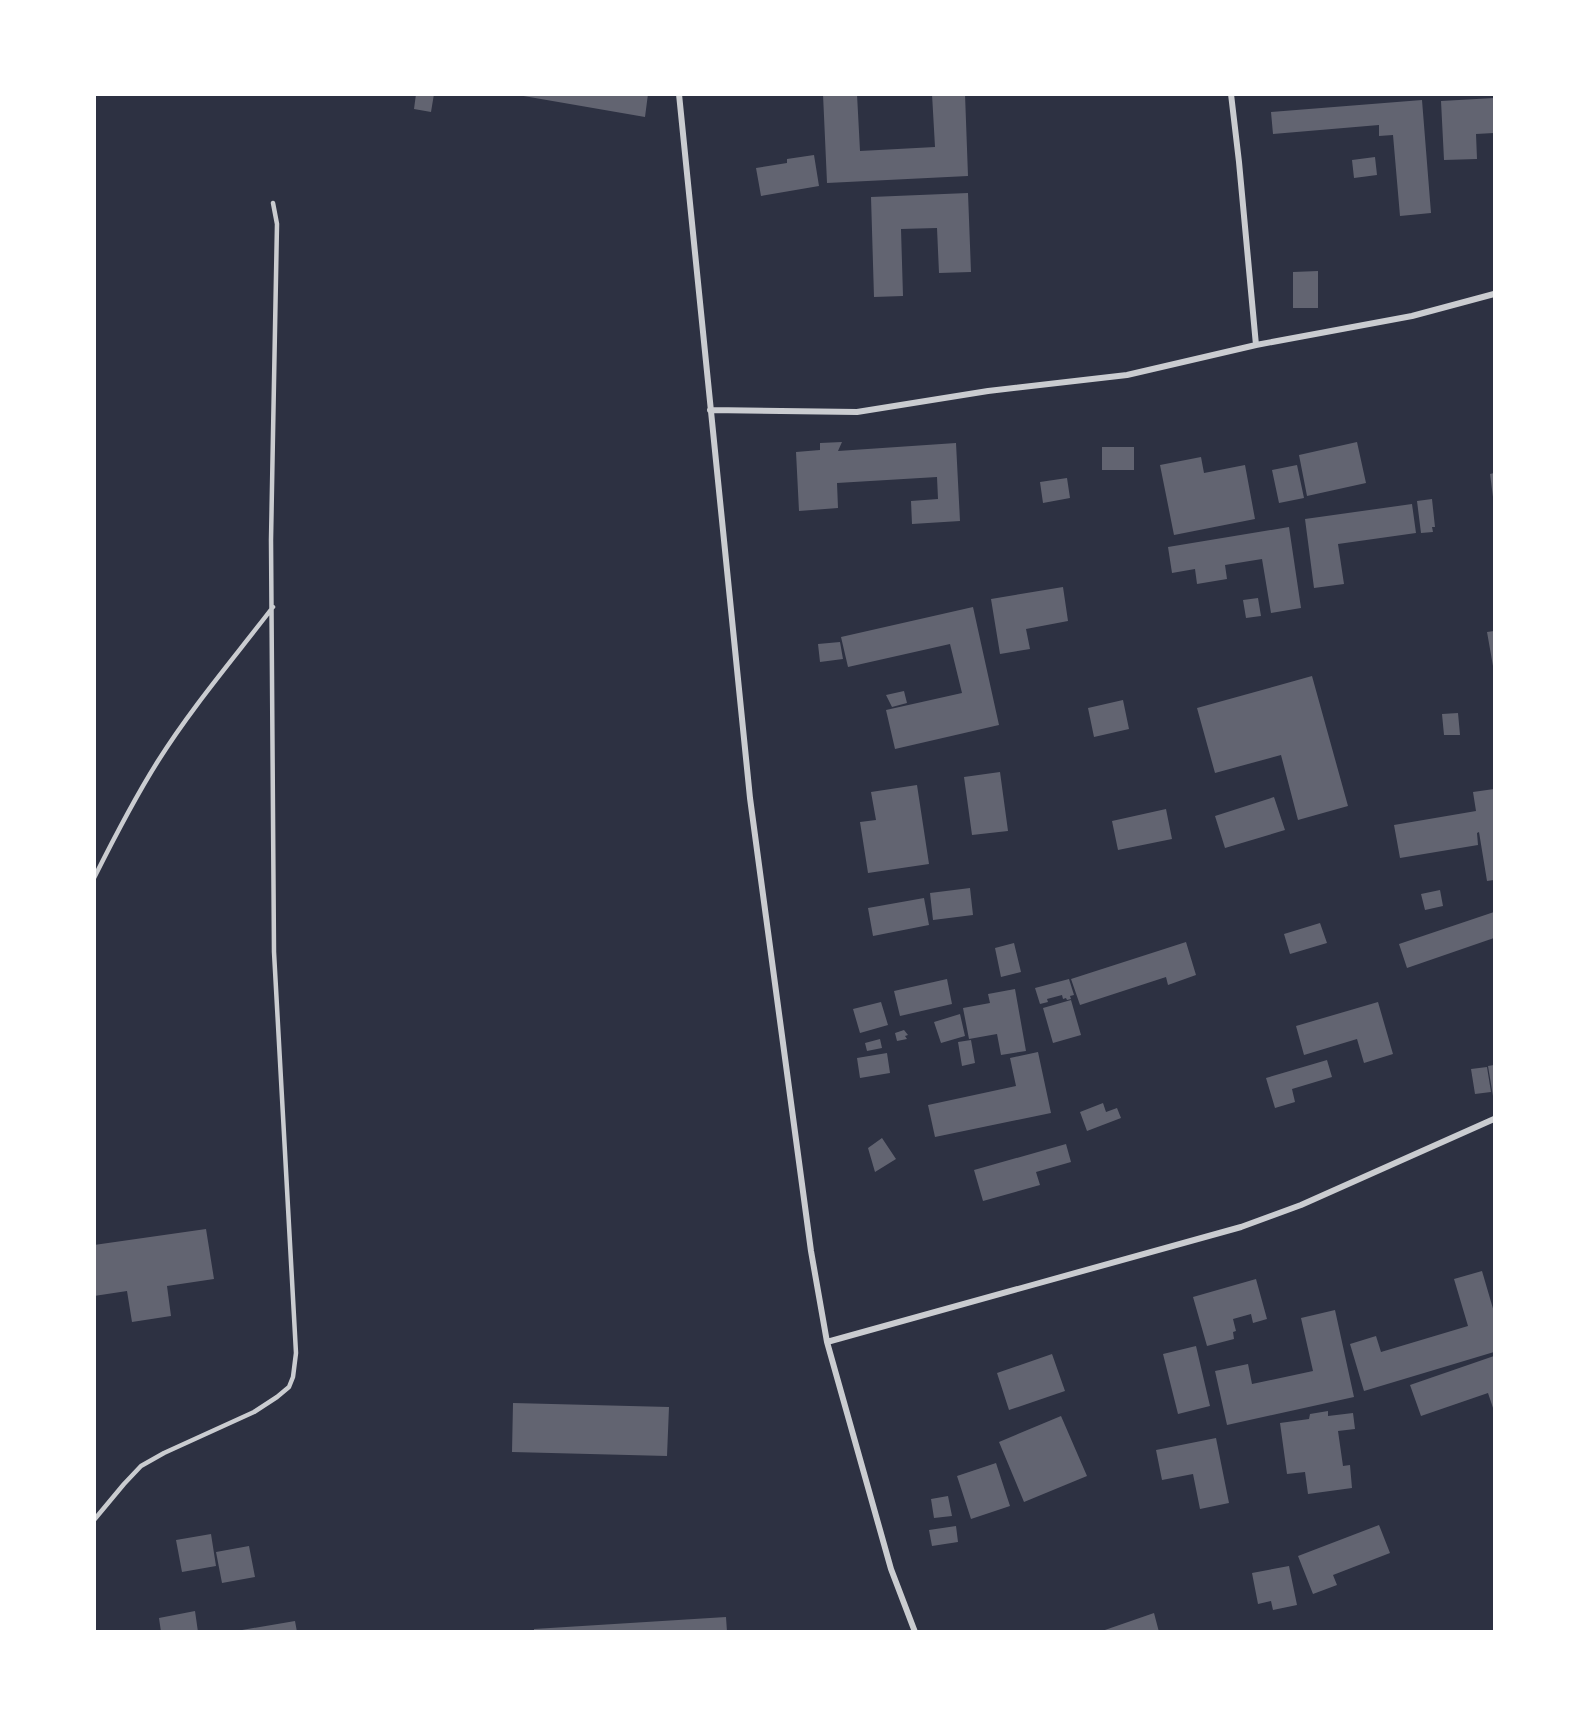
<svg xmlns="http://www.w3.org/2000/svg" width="1589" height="1726" font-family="'Work Sans',sans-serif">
	<rect width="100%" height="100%" fill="#2d3142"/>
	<path fill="#626471" d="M 416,94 L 434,94 L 431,112 L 414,109 Z
		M 512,94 L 648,94 L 645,117 Z
		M 823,94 L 857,94 L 860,151 L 935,147 L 932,94 L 965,94 L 968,176 L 827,183 Z
		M 1494,98 L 1494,133 L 1476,134 L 1477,159 L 1444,160 L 1441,101 Z
		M 1422,100 L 1431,213 L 1400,216 L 1393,135 L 1379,136 L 1379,125 L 1273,134 L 1271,112 Z
		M 814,155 L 819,186 L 761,196 L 756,168 L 787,163 L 787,159 Z
		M 1375,157 L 1377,175 L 1354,178 L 1352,160 Z
		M 968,193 L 971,272 L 939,273 L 937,228 L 901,229 L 903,296 L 874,297 L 871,197 Z
		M 1318,271 L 1318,308 L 1293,308 L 1293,272 Z
		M 842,442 L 838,451 L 956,443 L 960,521 L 912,524 L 911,501 L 938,499 L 937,477 L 837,483 L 838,508 L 799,511 L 796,452 L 820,450 L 820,443 Z
		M 1357,442 L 1366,483 L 1307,496 L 1299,455 Z
		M 1102,447 L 1134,447 L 1134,470 L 1102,470 Z
		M 1201,457 L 1204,473 L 1245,465 L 1255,519 L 1174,535 L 1160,465 Z
		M 1297,465 L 1304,498 L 1279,503 L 1272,470 Z
		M 1494,473 L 1494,497 L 1493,497 L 1490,474 Z
		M 1067,478 L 1070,498 L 1043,503 L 1040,482 Z
		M 1432,499 L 1435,527 L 1432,527 L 1433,532 L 1421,533 L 1417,501 Z
		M 1412,504 L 1416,533 L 1338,544 L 1344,584 L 1314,588 L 1305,519 Z
		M 1289,527 L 1301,608 L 1271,613 L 1262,559 L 1225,565 L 1227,579 L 1197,584 L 1195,569 L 1172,573 L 1168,547 Z
		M 1063,587 L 1068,621 L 1026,629 L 1030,649 L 1000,654 L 991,599 Z
		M 1258,598 L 1261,616 L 1246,618 L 1243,600 Z
		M 973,607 L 999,725 L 895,749 L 886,710 L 962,693 L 950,644 L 848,667 L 841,637 Z
		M 1494,631 L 1494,666 L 1493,666 L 1487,632 Z
		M 840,642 L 843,659 L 820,662 L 818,644 Z
		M 1312,676 L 1348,806 L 1298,820 L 1281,755 L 1215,773 L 1197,708 Z
		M 904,691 L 907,703 L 892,707 L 886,695 Z
		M 1123,700 L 1129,729 L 1094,737 L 1088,708 Z
		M 1458,713 L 1460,735 L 1444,735 L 1442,714 Z
		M 1000,772 L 1008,831 L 972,835 L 964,777 Z
		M 917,785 L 929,864 L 868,873 L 860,822 L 876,820 L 871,792 Z
		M 1494,789 L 1494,880 L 1487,881 L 1479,832 L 1477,833 L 1478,845 L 1400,858 L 1394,825 L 1476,811 L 1473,792 Z
		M 1274,797 L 1285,830 L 1225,848 L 1215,816 Z
		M 1166,809 L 1172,839 L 1118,850 L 1112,821 Z
		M 970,888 L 973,915 L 933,920 L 930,893 Z
		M 1440,890 L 1443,906 L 1425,910 L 1421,894 Z
		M 924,898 L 929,925 L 873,936 L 868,908 Z
		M 1494,912 L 1494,938 L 1407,968 L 1399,944 Z
		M 1320,923 L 1327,943 L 1290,954 L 1284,934 Z
		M 1186,942 L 1196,975 L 1168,985 L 1166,977 L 1080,1005 L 1071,979 Z
		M 1014,943 L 1021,972 L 1001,977 L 995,948 Z
		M 947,979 L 952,1004 L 900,1016 L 894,991 Z
		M 1069,979 L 1074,995 L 1070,996 L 1071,999 L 1067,1000 L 1066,998 L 1063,999 L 1062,995 L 1047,999 L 1048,1002 L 1040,1004 L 1035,988 Z
		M 1015,989 L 1026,1051 L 1001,1055 L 997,1034 L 969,1039 L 963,1008 L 990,1003 L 988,994 Z
		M 1071,1000 L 1081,1035 L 1053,1043 L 1043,1008 Z
		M 881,1002 L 888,1025 L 860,1033 L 853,1009 Z
		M 1378,1002 L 1393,1054 L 1364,1063 L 1357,1039 L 1304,1055 L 1296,1026 Z
		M 960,1014 L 965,1036 L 941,1043 L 934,1022 Z
		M 904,1030 L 908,1035 L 905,1036 L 907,1039 L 897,1041 L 895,1033 Z
		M 880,1039 L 882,1048 L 867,1051 L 865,1043 Z
		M 971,1040 L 975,1063 L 962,1066 L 958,1042 Z
		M 1038,1052 L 1051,1113 L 935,1137 L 928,1105 L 1016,1086 L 1010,1058 Z
		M 887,1053 L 890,1073 L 860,1078 L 857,1058 Z
		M 1327,1060 L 1332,1077 L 1292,1089 L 1295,1102 L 1275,1108 L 1266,1078 Z
		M 1494,1065 L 1494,1096 L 1493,1096 L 1488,1066 Z
		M 1487,1067 L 1491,1092 L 1475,1094 L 1471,1069 Z
		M 1103,1103 L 1106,1112 L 1117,1108 L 1121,1118 L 1087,1131 L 1080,1112 Z
		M 882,1138 L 896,1159 L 875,1172 L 868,1148 Z
		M 1066,1144 L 1071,1162 L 1036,1172 L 1040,1185 L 983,1201 L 974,1170 Z
		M 206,1229 L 214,1279 L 167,1286 L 171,1316 L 132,1322 L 127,1291 L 94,1296 L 94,1245 Z
		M 1482,1271 L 1494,1312 L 1494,1352 L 1364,1391 L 1350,1344 L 1376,1336 L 1381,1352 L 1468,1326 L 1454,1279 Z
		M 1256,1279 L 1267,1319 L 1253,1323 L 1251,1314 L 1233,1319 L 1236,1331 L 1233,1332 L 1234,1339 L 1207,1346 L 1193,1297 Z
		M 1335,1310 L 1354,1397 L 1227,1425 L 1215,1371 L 1248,1364 L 1252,1384 L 1313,1371 L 1301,1318 Z
		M 1196,1346 L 1210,1406 L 1178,1414 L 1163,1354 Z
		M 1052,1354 L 1065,1391 L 1009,1410 L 997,1373 Z
		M 1494,1356 L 1494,1411 L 1488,1393 L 1421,1416 L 1410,1385 Z
		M 513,1403 L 669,1407 L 667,1456 L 512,1452 Z
		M 1328,1411 L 1328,1416 L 1353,1413 L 1355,1429 L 1338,1431 L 1343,1466 L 1350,1465 L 1352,1488 L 1308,1494 L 1305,1472 L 1287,1474 L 1280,1423 L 1309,1419 L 1310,1414 Z
		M 1061,1416 L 1087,1476 L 1024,1502 L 999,1442 Z
		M 1216,1438 L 1229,1503 L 1200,1509 L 1193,1474 L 1162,1480 L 1156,1450 Z
		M 996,1463 L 1010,1506 L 971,1519 L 957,1476 Z
		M 948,1496 L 952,1516 L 934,1518 L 931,1499 Z
		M 1379,1525 L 1390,1553 L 1333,1575 L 1337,1585 L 1313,1594 L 1298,1556 Z
		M 956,1526 L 958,1542 L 932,1546 L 929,1530 Z
		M 211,1534 L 216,1566 L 182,1572 L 176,1540 Z
		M 249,1546 L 255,1577 L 222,1583 L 216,1552 Z
		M 1289,1566 L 1297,1605 L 1273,1610 L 1271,1601 L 1258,1604 L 1252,1573 Z
		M 195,1611 L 198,1632 L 161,1632 L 159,1618 Z
		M 1154,1613 L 1159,1632 L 1102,1632 L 1102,1631 Z
		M 726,1617 L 727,1632 L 534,1632 L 534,1629 Z
		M 295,1621 L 297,1632 L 243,1632 L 242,1630 Z"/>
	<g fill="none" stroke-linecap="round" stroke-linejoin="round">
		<path stroke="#caccd0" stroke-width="4.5" d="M 94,878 C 114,838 134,799 158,761 C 192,707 234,658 273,607
			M 94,1520 L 124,1484 L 141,1466 L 164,1453 L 254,1412 L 277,1397 L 289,1387 L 293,1377 L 296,1353 L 274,952 L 271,540 L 277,224 L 273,203"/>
		<path stroke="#caccd0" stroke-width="6" d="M 679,94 L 750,798 L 811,1251 L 827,1342 L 891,1569 L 915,1632
			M 1231,94 L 1239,162 L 1256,345
			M 710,410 L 857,412 L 988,391 L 1127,375 L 1256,345 L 1412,316 L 1494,294
			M 827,1342 L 1241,1227 L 1301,1205 L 1494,1119"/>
	</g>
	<rect width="1589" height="1726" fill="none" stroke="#ffffff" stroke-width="192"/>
</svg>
